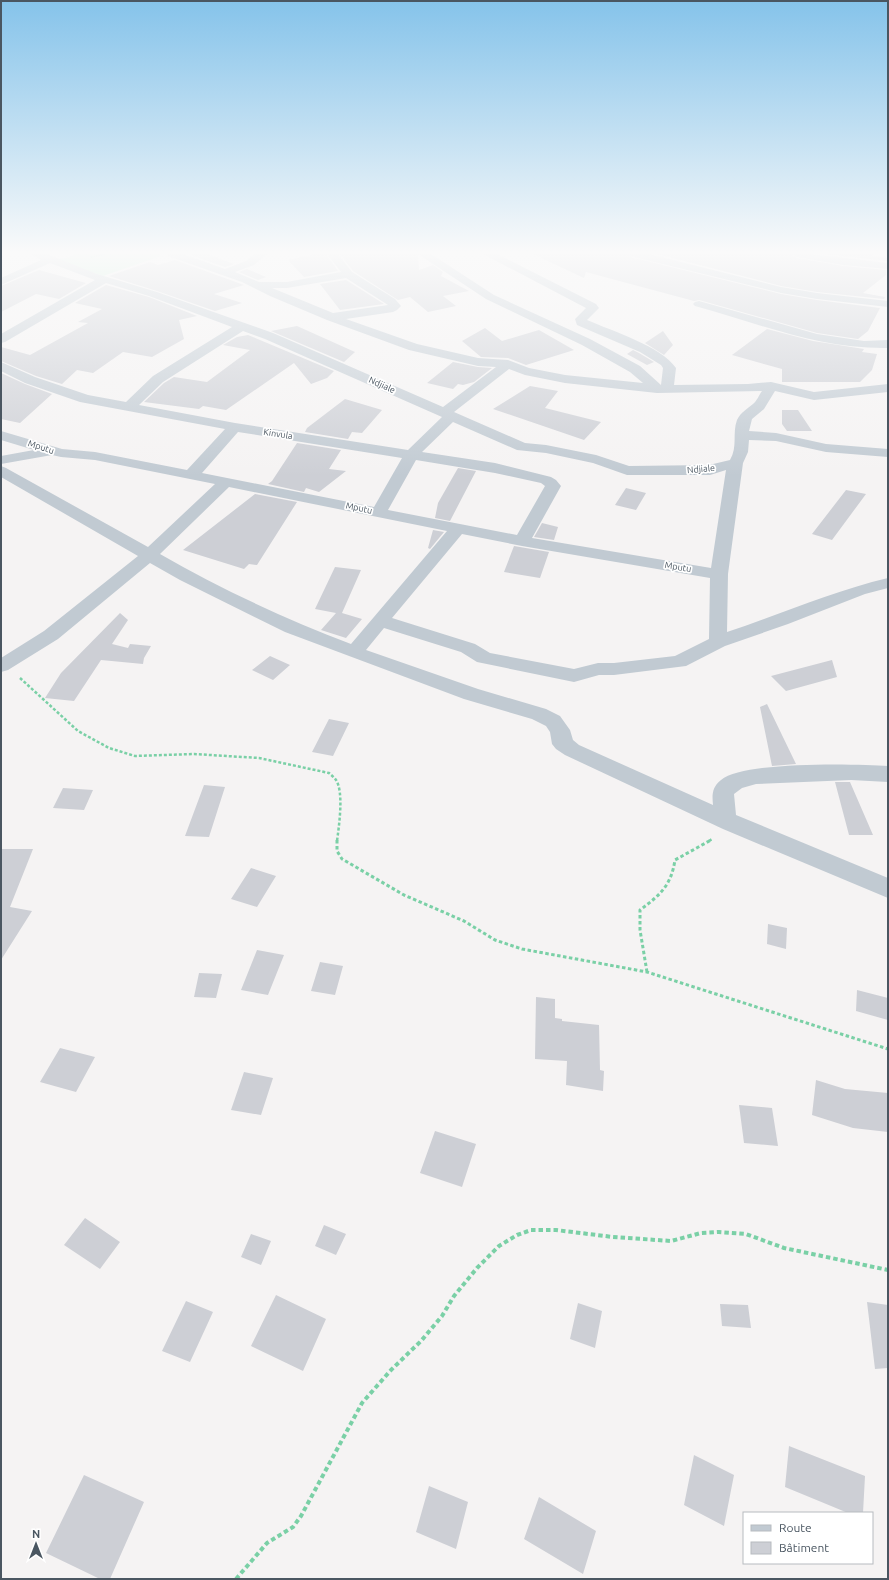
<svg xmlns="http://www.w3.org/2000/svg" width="889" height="1580" font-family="Ubuntu,sans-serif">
	<rect width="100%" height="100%" fill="#f5f3f3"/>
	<path fill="#c3f1d5" d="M 76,254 L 159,254 L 161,256 L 103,276 L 53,259 L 67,258 Z"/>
	<path fill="#cdcfd5" d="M 193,254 L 208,254 L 234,264 L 225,267 L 191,255 Z
		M 316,254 L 326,254 L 338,271 L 304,277 L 288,260 Z
		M 340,254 L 417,254 L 418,256 L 419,270 L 433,265 L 443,272 L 441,276 L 469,291 L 443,296 L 456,306 L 428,312 L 410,297 L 398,300 L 353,271 Z
		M 533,254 L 628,254 L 630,257 L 781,294 L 817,300 L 880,308 L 879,310 L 868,331 L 858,339 L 817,333 L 699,300 L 694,301 L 586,272 L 584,278 Z
		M 657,254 L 791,254 L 797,258 L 843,266 L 886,270 L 886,275 L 863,293 L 885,297 L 884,299 L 817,292 L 781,286 Z
		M 826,254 L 873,254 L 872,256 L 888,258 L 887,261 Z
		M 175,260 L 244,285 L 214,294 L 242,303 L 215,311 L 157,291 L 109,276 L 150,262 L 158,265 Z
		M 247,269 L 266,277 L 258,280 L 239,272 Z
		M 39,270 L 86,283 L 59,299 L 36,294 L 1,312 L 1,286 Z
		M 346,280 L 384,304 L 340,310 L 320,284 Z
		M 106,285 L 149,297 L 197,316 L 179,320 L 184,339 L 152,357 L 123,352 L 93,373 L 77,370 L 62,384 L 36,376 L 1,361 L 1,347 L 30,355 L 88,323 L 78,322 L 102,309 L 75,303 Z
		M 297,326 L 355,352 L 344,362 L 271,331 Z
		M 485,328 L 502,341 L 539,330 L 574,350 L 526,365 L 508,358 L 481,357 L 462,341 Z
		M 767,329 L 813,341 L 864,349 L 862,352 L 877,354 L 872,370 L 860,382 L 782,382 L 782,369 L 732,355 Z
		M 663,331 L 673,345 L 664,355 L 645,343 Z
		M 248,335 L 334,371 L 327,378 L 311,384 L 294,363 L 226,410 L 203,406 L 199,409 L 144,402 L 164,383 L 174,377 L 207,382 L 250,350 L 223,345 L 237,337 Z
		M 633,350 L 639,353 L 654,362 L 647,365 L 627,354 Z
		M 453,362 L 478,367 L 492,368 L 474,382 L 463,385 L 458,384 L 453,389 L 427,383 Z
		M 1,373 L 25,384 L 52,394 L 20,423 L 1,419 Z
		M 530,386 L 558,391 L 545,408 L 601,422 L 584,440 L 493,409 Z
		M 345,399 L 382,410 L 362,433 L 352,432 L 348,439 L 305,432 L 307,428 Z
		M 782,410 L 798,410 L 812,431 L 787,431 L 782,424 Z
		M 297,443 L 341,450 L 329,469 L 346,471 L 319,492 L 306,488 L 304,492 L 268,484 L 272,481 Z
		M 458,468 L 476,471 L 450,521 L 435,518 L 438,503 Z
		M 626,488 L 646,493 L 636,510 L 615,505 Z
		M 846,490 L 866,494 L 832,540 L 812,534 Z
		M 255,494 L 297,502 L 257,565 L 249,564 L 244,569 L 183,550 Z
		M 542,523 L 558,527 L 554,540 L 534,537 Z
		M 433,530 L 444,532 L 430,549 L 428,548 Z
		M 514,546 L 549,552 L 540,578 L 504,572 Z
		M 335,567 L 361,570 L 342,613 L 362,619 L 346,638 L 321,630 L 336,613 L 315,609 Z
		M 120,613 L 128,620 L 112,644 L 128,648 L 130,644 L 151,646 L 144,658 L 143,664 L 101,660 L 74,701 L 45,698 L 61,673 Z
		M 270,656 L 290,665 L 273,680 L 252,670 Z
		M 832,660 L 837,677 L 786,691 L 771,676 Z
		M 767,704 L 796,764 L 772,766 L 760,707 Z
		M 329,719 L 349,723 L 333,756 L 312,752 Z
		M 835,782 L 850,782 L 873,835 L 849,835 Z
		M 204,785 L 225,787 L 209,837 L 185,836 Z
		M 63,788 L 93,790 L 84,810 L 53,808 Z
		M 1,849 L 33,849 L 10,907 L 32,911 L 1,960 Z
		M 251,868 L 276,876 L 257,907 L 231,899 Z
		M 768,924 L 787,928 L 786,949 L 767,944 Z
		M 257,950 L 284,955 L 268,995 L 241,990 Z
		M 320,962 L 343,966 L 335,995 L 311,991 Z
		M 199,973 L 222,974 L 216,998 L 194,997 Z
		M 857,990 L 888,998 L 888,1020 L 856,1011 Z
		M 536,997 L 555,999 L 555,1018 L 562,1019 L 562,1021 L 599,1025 L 600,1070 L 604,1071 L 603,1091 L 566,1085 L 567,1061 L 535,1059 Z
		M 60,1048 L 95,1057 L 76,1092 L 40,1082 Z
		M 244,1072 L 273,1078 L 261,1115 L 231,1110 Z
		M 816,1080 L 845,1089 L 888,1093 L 888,1132 L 853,1128 L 812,1115 Z
		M 739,1105 L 772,1108 L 778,1146 L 744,1143 Z
		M 435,1131 L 476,1144 L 462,1187 L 420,1173 Z
		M 85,1218 L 120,1242 L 100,1269 L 64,1245 Z
		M 324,1225 L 346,1234 L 336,1255 L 315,1246 Z
		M 251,1234 L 271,1241 L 261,1265 L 241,1257 Z
		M 276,1295 L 326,1319 L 303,1371 L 251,1346 Z
		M 186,1301 L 213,1312 L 190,1362 L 162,1351 Z
		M 867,1302 L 888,1305 L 888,1368 L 875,1369 Z
		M 578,1303 L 602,1311 L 595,1348 L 570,1339 Z
		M 720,1304 L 748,1305 L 751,1328 L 722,1326 Z
		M 789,1446 L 865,1476 L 863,1513 L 848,1513 L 785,1487 Z
		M 694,1455 L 734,1475 L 724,1526 L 684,1505 Z
		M 84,1475 L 144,1502 L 110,1579 L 100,1579 L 46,1553 Z
		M 429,1486 L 468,1502 L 456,1549 L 416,1532 Z
		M 539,1497 L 596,1531 L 583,1574 L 524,1539 Z"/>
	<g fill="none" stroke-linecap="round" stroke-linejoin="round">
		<path stroke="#7ad0a6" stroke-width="1.5" stroke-dasharray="1.5 1" stroke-linecap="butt" d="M 91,257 L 105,254"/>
		<path stroke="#7ad0a6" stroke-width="2.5" stroke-dasharray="3 2" stroke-linecap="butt" d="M 20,678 L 78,731 L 109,748 L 135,756 L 194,754 L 259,758 L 329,773 C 331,775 334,777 336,780 C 344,792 339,826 337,841
			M 709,841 L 712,839"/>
		<path stroke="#7ad0a6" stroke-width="3" stroke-dasharray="3.5 2.5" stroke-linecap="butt" d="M 337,840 L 337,851 L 342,859 L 404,895 L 464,921 L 495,940 L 522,949 L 647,972 L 888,1049
			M 647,972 L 640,930 L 640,910 C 660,895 671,886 675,860 L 711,840"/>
		<path stroke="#7ad0a6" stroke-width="4" stroke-dasharray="4.5 3" stroke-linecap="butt" d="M 236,1579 L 267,1543 L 293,1527 L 301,1516 L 362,1403 L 391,1370 L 421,1341 L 442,1316 L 454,1296 L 477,1268 L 499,1246 L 517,1235 L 531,1230 L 556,1230 L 613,1237 L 671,1241 L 701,1233 L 719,1232 L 746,1234 L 784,1248 L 888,1270"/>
		<path fill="#c1cad2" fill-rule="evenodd" d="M 31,254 L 47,254 L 97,274 L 157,292 L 273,333 L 443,407 L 496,367 L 478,366 L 409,350 L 327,320 L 270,296 L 242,282 L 168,256 L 167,254 L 183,254 L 225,269 L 246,261 L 255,254 L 267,254 L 254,265 L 235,272 L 259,282 L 287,282 L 341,272 L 327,254 L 338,254 L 352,272 L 395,299 L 401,306 L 397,310 L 393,312 L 346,319 L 417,344 L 478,358 L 508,360 L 529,368 L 565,375 L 643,383 L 630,372 L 582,345 L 486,299 L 418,254 L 431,254 L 494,295 L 590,339 L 640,366 L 661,385 L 663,368 L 661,365 L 640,352 L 577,325 L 575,319 L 586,308 L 483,254 L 497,254 L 596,304 L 599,308 L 587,320 C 612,331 661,346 676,368 L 674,385 L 748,384 L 771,382 L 814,392 L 888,384 L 888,392 L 814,400 L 775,391 L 764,409 L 752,419 L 749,431 L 776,433 L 826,444 L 888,449 L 888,457 L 826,452 L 776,441 L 749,440 L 748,452 L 743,463 L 728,574 L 727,632 C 781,614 833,591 888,578 L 888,588 L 865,594 L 788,624 L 725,646 L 686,666 L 614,675 L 599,675 L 574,682 L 477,662 L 461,652 L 384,628 L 366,650 L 478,689 L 546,709 L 560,716 L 570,730 L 573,740 L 579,745 L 713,805 C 712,795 712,787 721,780 C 744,761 856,764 888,766 L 888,782 L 851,780 L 756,784 L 742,788 L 734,794 L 736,815 L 888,878 L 888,898 L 723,829 L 565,755 L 556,749 L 552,744 L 550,732 L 546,726 L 532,719 L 464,699 L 285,632 L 180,580 L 150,563 L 58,639 L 8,670 L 1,672 L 1,658 L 44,631 L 138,556 L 1,477 L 1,466 L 6,468 L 148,547 L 215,484 L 95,460 L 61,457 L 52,455 L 1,464 L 1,456 L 34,450 L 1,440 L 1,431 L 62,449 L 95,452 L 187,470 L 225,429 L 80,402 L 25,383 L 1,371 L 1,362 L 35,377 L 88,395 L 126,402 L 153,376 L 232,327 L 149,296 L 106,283 L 5,342 L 1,343 L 1,334 L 95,280 L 50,263 L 1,285 L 1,278 L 41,260 ZM 346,278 L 388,305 L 333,313 L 272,288 L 287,288 ZM 243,331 L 265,339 L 442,417 L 408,450 L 235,423 L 139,405 L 163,382 ZM 509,369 L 525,375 L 565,383 L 657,393 L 762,391 C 759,395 757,401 753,404 C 747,409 741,412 737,420 C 732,433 738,447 730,460 L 709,465 L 629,466 L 596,455 L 546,445 L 525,443 L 454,412 ZM 453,422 L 517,450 L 546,453 L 593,463 L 627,475 L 710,475 L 726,470 L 711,568 L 532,538 L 561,486 L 556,480 L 551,477 L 495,463 L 422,452 ZM 238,432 L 402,458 L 374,507 L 202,473 ZM 416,460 L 495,473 L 541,483 L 545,486 L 517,535 L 388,510 ZM 229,487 L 447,531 L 351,644 C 285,619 221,589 160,554 ZM 462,534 L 522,546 L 710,578 L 709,639 L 675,656 L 614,663 L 598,663 L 574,669 L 490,653 L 475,644 L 392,618 Z
			M 629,254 L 649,254 L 781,287 L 817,293 L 888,301 L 888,307 L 817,299 L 781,293 L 630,256 Z
			M 792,254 C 824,254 856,260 888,263 L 888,269 L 843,265 L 797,257 Z
			M 699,301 L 817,334 L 864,341 L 888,340 L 888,348 C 818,349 761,324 695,306 L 693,304 L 695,302 Z"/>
	</g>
	<linearGradient id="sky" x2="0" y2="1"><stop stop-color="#85c3ea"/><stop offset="0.53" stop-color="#fafafa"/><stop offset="1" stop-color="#fafafa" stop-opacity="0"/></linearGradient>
	<rect width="889" height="476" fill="url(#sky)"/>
	<g text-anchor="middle" stroke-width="3.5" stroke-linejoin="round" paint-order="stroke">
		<g font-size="9" fill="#4a5661" stroke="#fff">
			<text transform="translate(382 385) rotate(24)" y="3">Ndjiale</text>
			<text transform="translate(278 434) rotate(9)" y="3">Kinvula</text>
			<text transform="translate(41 447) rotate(18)" y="3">Mputu</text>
			<text transform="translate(701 469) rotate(-5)" y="3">Ndjiale</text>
			<text transform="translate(359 508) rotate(12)" y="3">Mputu</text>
			<text transform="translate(678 567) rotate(9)" y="3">Mputu</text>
		</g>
	</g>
	<rect width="889" height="1580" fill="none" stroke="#4a5661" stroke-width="4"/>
	<rect x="743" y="1512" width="130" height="52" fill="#ffffff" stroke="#b7bbc0"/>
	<rect x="751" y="1525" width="20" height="6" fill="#c1cad2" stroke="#b7bbc0"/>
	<text x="779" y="1532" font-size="12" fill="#4a5661">Route</text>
	<rect x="751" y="1542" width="20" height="12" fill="#cdcfd5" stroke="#b7bbc0"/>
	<text x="779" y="1552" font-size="12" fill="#4a5661">Bâtiment</text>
	<g transform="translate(36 1544)" stroke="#ffffff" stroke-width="3" paint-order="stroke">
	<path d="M0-3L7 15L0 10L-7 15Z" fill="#4a5661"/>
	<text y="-6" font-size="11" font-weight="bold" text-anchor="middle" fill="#4a5661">N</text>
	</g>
</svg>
